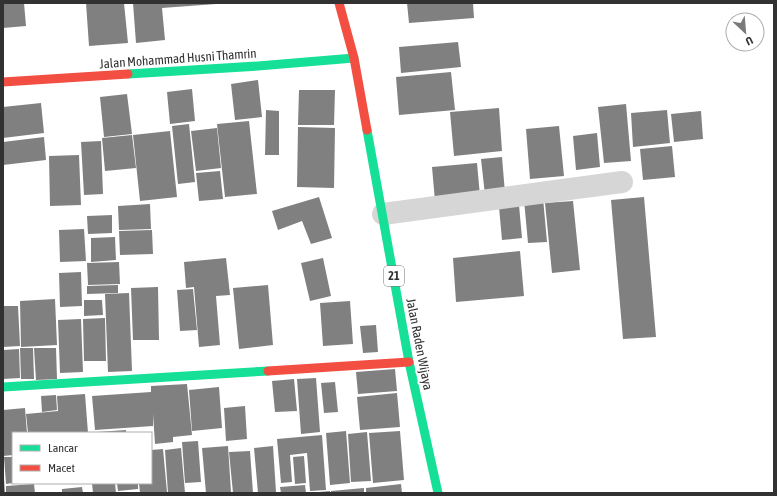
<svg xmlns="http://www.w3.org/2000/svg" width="777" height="496" font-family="'Asap Condensed',sans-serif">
	<rect width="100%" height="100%" fill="#fff"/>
	<path fill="#808080" d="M 3,3 L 24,3 L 26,26 L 3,28 Z
		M 86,3 L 124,3 L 128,43 L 89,46 Z
		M 133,3 L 216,3 L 216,4 L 162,8 L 165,40 L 136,43 Z
		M 407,3 L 473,3 L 474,18 L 409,23 Z
		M 458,42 L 461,67 L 401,73 L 399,47 Z
		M 451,72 L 455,110 L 399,115 L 396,77 Z
		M 258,80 L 262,117 L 235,120 L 231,84 Z
		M 192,89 L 195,121 L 170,124 L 167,92 Z
		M 299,90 L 335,90 L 334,125 L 298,125 Z
		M 127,94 L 132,134 L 104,137 L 100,97 Z
		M 41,103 L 44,133 L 3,138 L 3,107 Z
		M 626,104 L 631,161 L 604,163 L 598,107 Z
		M 499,108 L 502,151 L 454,156 L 450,112 Z
		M 266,110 L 279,111 L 279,155 L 265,155 Z
		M 667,110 L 670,143 L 633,147 L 631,113 Z
		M 701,111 L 703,139 L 674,142 L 671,114 Z
		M 249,121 L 257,194 L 225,197 L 217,124 Z
		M 189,124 L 195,182 L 178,184 L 172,126 Z
		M 559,126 L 564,176 L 530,179 L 526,129 Z
		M 298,127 L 335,128 L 334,188 L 297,187 Z
		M 217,128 L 221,168 L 196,171 L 191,131 Z
		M 170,131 L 177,197 L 140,201 L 133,135 Z
		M 597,133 L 600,167 L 576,170 L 573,136 Z
		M 132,135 L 136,168 L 105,171 L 102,138 Z
		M 44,137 L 46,160 L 3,165 L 3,142 Z
		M 101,141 L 103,194 L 84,195 L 81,142 Z
		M 672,146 L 675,177 L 643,180 L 640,149 Z
		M 79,155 L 81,205 L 50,206 L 49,156 Z
		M 502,157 L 505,193 L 485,195 L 481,159 Z
		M 477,163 L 480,196 L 435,201 L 432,167 Z
		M 220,171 L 223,199 L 199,201 L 196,173 Z
		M 319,197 L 332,238 L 311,244 L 302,221 L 278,230 L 272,211 Z
		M 644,197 L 656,337 L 623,339 L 611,200 Z
		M 543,198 L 547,242 L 528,243 L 524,200 Z
		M 573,201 L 580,270 L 552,273 L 545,203 Z
		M 150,204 L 151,229 L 119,230 L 118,206 Z
		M 519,205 L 522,238 L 502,240 L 499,207 Z
		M 112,215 L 112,233 L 88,234 L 87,216 Z
		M 84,229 L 86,261 L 60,262 L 59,230 Z
		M 152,230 L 153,254 L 120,255 L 119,231 Z
		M 115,237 L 116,260 L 91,262 L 91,238 Z
		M 520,251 L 524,296 L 456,302 L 453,258 Z
		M 226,258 L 230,295 L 216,296 L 220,345 L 199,347 L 194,287 L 186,288 L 184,262 Z
		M 323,258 L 331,296 L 310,301 L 301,263 Z
		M 119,262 L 120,284 L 88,285 L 87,263 Z
		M 81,272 L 82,306 L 60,307 L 59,273 Z
		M 118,285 L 118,293 L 87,294 L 87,286 Z
		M 268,285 L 273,345 L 239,349 L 233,288 Z
		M 158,287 L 159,340 L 133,340 L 131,288 Z
		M 193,289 L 197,330 L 180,331 L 177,290 Z
		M 129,293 L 132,371 L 108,372 L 105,294 Z
		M 55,299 L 57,345 L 21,347 L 20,301 Z
		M 84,300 L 102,300 L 103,315 L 84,316 Z
		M 350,301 L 353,344 L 323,346 L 320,303 Z
		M 3,306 L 18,306 L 20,346 L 3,347 Z
		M 105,318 L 106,361 L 84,361 L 83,319 Z
		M 81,319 L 83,372 L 60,373 L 58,320 Z
		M 376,325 L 378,352 L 363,353 L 360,326 Z
		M 20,348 L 33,348 L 34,379 L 21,379 Z
		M 34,348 L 56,348 L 57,379 L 36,380 Z
		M 19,349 L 20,378 L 3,379 L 3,350 Z
		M 395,369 L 397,391 L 358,394 L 356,372 Z
		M 316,378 L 320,432 L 301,434 L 297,379 Z
		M 294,379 L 297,411 L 275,412 L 272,381 Z
		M 335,382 L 338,412 L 324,413 L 321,383 Z
		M 187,384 L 192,435 L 173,437 L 173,442 L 155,444 L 153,414 L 153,426 L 95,430 L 92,396 L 151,392 L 151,386 Z
		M 219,387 L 222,428 L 192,431 L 189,390 Z
		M 397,393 L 400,427 L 360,430 L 357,397 Z
		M 85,394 L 88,433 L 28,433 L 26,414 L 58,411 L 57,396 Z
		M 56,395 L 57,410 L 42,412 L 41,396 Z
		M 245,406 L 247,439 L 226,441 L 224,408 Z
		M 25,408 L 27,433 L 13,433 L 13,455 L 3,456 L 3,410 Z
		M 126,430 L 126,433 L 97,433 L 97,432 Z
		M 346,431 L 350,483 L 330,485 L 326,433 Z
		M 400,431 L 404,480 L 373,483 L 369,433 Z
		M 367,432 L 371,481 L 351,482 L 348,434 Z
		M 322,435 L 326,490 L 310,491 L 307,453 L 290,455 L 292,482 L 281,483 L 277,439 Z
		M 198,441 L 201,482 L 185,483 L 182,442 Z
		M 228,446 L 231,492 L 206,493 L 202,448 Z
		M 273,446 L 276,492 L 258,493 L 254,448 Z
		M 181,448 L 185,493 L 168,493 L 165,450 Z
		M 163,449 L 167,492 L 140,493 L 139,483 L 151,483 L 151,450 Z
		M 250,451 L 253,493 L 233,493 L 229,452 Z
		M 304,456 L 306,483 L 295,484 L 293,457 Z
		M 4,457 L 13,457 L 13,483 L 6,484 Z
		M 3,478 L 4,478 L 5,493 L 3,493 Z
		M 92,483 L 115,483 L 116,493 L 93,493 Z
		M 117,483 L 138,483 L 138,489 L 118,491 Z
		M 34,484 L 35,493 L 6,493 L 6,486 Z
		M 401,484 L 402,493 L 366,493 L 366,488 Z
		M 305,485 L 306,493 L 281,493 L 280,487 Z
		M 82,487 L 83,493 L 62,493 L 62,489 Z
		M 364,488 L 364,493 L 331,493 L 331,491 Z
		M 330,491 L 330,493 L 319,493 L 319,492 Z"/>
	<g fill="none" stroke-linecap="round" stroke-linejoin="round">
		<path stroke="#d6d6d6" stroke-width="22" d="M 383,214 L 622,182"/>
		<path stroke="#16e098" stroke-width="9" d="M 128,74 L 258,66 L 354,58
			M 367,130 L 409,362 L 438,493
			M 3,387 L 268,371"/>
		<path stroke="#f24e42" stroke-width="9" d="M 339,3 L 354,58 L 367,130
			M 3,82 L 128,74
			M 268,371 L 409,362"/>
	</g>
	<g text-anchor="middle" stroke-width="4" stroke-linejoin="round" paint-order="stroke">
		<rect fill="#fff" stroke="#707070" stroke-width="1" x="384" y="266" width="20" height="20" rx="3"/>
		<g font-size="12" font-weight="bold" fill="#323232">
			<text x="394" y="280">21</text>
		</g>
		<g font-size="13" fill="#323232" stroke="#fff">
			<text transform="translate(178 58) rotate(-4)" y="5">Jalan Mohammad Husni Thamrin</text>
			<text transform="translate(420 344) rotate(79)" y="5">Jalan Raden Wijaya</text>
		</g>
	</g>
	<rect width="777" height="496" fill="none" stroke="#323232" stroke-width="8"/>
	<rect x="12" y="432" width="140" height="52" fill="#ffffff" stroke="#adadad"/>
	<rect x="20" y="445" width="20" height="6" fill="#16e098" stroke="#adadad"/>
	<text x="48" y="452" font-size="12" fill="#323232">Lancar</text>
	<rect x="20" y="465" width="20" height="6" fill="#f24e42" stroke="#adadad"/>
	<text x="48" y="472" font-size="12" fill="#323232">Macet</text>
	<g transform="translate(745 32) rotate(154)"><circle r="19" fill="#ffffff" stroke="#adadad"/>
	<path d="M0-3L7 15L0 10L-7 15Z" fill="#7a7a7a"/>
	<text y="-6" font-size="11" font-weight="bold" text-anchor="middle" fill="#323232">U</text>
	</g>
</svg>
